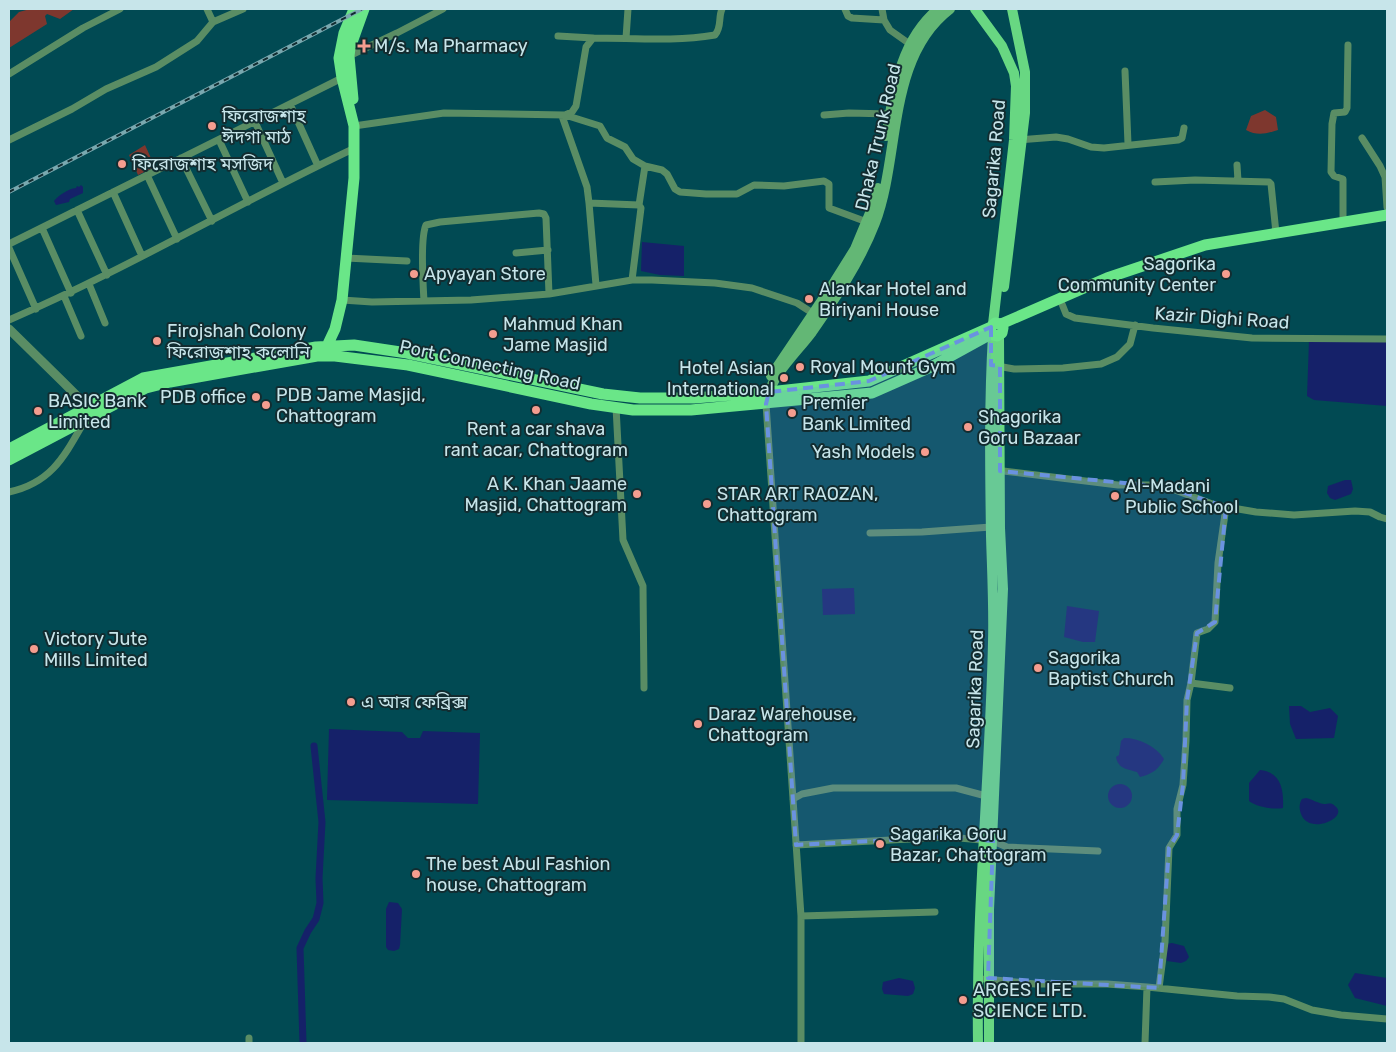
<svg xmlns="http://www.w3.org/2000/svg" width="1396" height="1052" font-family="Rubik,'Noto Sans Bengali',sans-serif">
	<rect width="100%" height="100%" fill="#014a53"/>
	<path fill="#7e372e" d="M 30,9 L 74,9 L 60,19 L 47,14 L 45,16 L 47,24 L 9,48 L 9,22 L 19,12 Z
		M 1265,110 L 1276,117 L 1278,130 C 1266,134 1257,136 1246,130 L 1251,116 Z
		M 145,145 L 155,167 L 138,175 L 129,155 Z"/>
	<path fill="#152169" d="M 81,185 L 83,187 L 83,193 L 70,199 L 69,202 L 56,205 L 54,201 C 59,195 68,189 76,188 L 77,186 L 79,187 Z
		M 642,242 L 684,246 L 684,276 L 660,275 L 641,271 Z
		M 1309,341 L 1387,341 L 1387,406 L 1314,400 L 1307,396 Z
		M 1345,480 L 1351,480 L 1353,489 L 1351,494 L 1335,500 L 1330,498 L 1327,493 L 1328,486 Z
		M 854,588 L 855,614 L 823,615 L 822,589 Z
		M 1067,606 L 1099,611 L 1095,642 L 1083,642 L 1064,637 Z
		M 1289,706 L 1301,706 L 1310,712 L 1330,708 L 1338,716 L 1334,738 L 1296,739 L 1290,724 Z
		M 329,729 L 402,732 L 408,738 L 420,738 L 423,731 L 480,733 L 478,804 L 327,800 Z
		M 1124,738 C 1139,738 1156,746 1164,759 C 1158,770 1152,774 1140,777 L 1137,772 C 1127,769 1118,769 1116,757 L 1119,755 L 1121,741 Z
		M 1260,770 C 1281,772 1284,790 1283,808 C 1273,810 1257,807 1249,801 L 1249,783 Z
		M1108 796a12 12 0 1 1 24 0a12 12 0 1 1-24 0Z
		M 1306,798 C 1311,799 1320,804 1324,804 C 1329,804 1331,802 1335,806 C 1350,817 1309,836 1301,814 C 1299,808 1299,804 1302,799 Z
		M 389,902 L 398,903 L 402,909 L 400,945 L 399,949 L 394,951 L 388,950 L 386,947 L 386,909 Z
		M 1172,943 L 1184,946 L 1189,957 L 1186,961 L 1181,963 L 1167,961 L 1166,959 L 1167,944 Z
		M 1355,973 L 1387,978 L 1387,1006 L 1355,998 L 1348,985 Z
		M 899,978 L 913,981 L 915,988 L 913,994 L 908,996 L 884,994 L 882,989 L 883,982 Z"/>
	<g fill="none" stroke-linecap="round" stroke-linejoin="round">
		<path stroke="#152169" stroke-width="7" d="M 303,1043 L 300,948 L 308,931 L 316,919 L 320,903 L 319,878 L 322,822 L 314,746"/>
		<path stroke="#5a8d64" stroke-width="7" d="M 207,9 L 213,22
			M 845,9 L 848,16 L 852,18 L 884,20 L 890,30 L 914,47
			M 882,9 L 884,20
			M 558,36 L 593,38
			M 626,38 L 628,9
			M 349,56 L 397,33 L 443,9
			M 1125,71 L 1128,144
			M 9,74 L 83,28 L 120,9
			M 290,104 L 318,166
			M 565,115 L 600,126 L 607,138 L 625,147 L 633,159 L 645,166 L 639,205 L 589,203
			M 824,115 L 849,113 L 890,114
			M 562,116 L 587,187 L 589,203 L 596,285
			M 255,122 L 283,183
			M 354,126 L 444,113 L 565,115 L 572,112 L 576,106 L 586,47 L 593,38 C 634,38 674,42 715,35 C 722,27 718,18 722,9
			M 1362,138 L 1380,166 L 1385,177 L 1387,207
			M 9,140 L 72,109 L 106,89 L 156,67 L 197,41 L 213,22 L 243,9
			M 219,140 L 248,202
			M 1018,140 L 1056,137 L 1068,139 L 1091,147 L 1104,148 L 1178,140 L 1182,138 L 1184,128
			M 181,158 L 212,221
			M 1237,165 L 1238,181
			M 645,166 L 662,170 L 667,174 L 675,189 L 680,192 L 706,194 L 737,194 L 754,185 L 784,186 L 824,181 L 829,184 L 829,208 L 867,222
			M 147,175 L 177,239
			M 1155,182 L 1195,180 L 1269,182 L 1271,184 L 1276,233
			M 113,192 L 142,256
			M 77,210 L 107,275
			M 1343,222 L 1343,179 L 1334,176 L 1331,172 L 1332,124 L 1334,113 L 1345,112 L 1347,108 L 1348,45
			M 42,228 L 71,293
			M 9,244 L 342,78
			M 9,248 L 36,309
			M 516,253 L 548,250
			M 346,258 L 407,261
			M 632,280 L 641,208 L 639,205
			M 89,284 L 105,323
			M 64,296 L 81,336
			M 342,300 L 372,302 L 471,300 L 549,294 L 632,280 L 652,280 L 715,283 L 752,288 L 797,303 L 814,314
			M 424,301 C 423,284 420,238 426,225 L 440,222 L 539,213 L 544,214 L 546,218 L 549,294
			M 1062,304 L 1066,314 L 1075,318 L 1153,328 L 1252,338 L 1387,339
			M 9,320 C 127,269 238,203 355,148
			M 997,366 L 1014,369 L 1063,368 L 1101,364 L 1117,357 L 1130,344 L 1135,325
			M 766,404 L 801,916 L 801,1043
			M 616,407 L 623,540 L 643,586 L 644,688
			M 995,470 L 1118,485 L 1154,485 L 1167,487 L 1215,505 L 1256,512 L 1294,515 L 1355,511 L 1370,512 L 1380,517 L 1387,519
			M 9,492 C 51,483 64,457 84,422
			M 1226,507 L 1218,563 L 1215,622 L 1208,629 L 1197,633 L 1191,683 L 1230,688
			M 870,533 L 922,532 L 991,527
			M 793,799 L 802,794 L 833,788 L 956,788 L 986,796
			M 796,845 L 948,837 L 993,841 L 1007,847 L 1098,851
			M 801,916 L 935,912
			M 985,979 L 1035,984 L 1107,984 L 1147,987 L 1237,996 L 1269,997 L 1284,999 L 1312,1010 L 1341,1015 L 1387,1019
			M 1159,988 L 1165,942 L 1169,848 L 1177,835 L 1177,809 L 1183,785 L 1186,741 L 1187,700 L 1191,683
			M 249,1043 L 249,1038
			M 1145,1043 L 1147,987"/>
		<path stroke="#5a8d64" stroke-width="9" d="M 9,329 L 63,382 L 84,403 L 90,413"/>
		<path stroke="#63b775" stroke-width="10" d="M 886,136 C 894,90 900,41 938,9
			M 771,376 L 835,281 L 855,249 L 875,201 L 878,188
			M 767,398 C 772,375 798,351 812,332 C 835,299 860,262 875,223 C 901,155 886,58 950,9"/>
		<path stroke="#68d782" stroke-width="10" d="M 975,9 L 1002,46 L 1014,73 L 1016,86 L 1014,140 L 993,324
			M 1004,287 L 1025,113 L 1025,72 L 1012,9
			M 978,1043 C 976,909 990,776 993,642 C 994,607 992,571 991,536 C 990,469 989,402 993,335
			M 989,1043 L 989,910 L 1003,589 L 1000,528 L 999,336"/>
		<path stroke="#6ae688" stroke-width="11" d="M 353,99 L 349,56 L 350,48 L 364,9
			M 1001,324 L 1107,278 L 1205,245 L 1387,215
			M 327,351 L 327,346 L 335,329 L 342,300 L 354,178 L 354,126 L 342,78 L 339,58 L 344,33 L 354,9
			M 9,449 L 143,378 L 316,347 L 354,345 L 407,353 L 603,394 L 640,398 L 694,398 L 769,392 L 869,381 L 991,327 L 995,323 L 1001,324 L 1003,328 L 1002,333 L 997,336 L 993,335 L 990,332 L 991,327
			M 9,460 L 146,388 L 170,382 L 317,356 L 335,356 L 408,365 L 591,404 L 633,410 L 691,410 L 872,393 L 931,367 L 991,334"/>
		<g stroke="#79a8af" stroke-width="4">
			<path id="rail" d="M 9,192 L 362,9"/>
		</g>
		<use href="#rail" stroke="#122c30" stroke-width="2" stroke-dasharray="5.5" stroke-linecap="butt"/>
	</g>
	<path fill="#6a92e0" fill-opacity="0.2" stroke="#6a92e0" stroke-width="4" stroke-dasharray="10 6" stroke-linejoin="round" d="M 991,327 L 991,365 L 1000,366 L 1000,471 L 1167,487 L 1226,507 L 1215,622 L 1197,633 L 1187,700 L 1183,785 L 1177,835 L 1169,848 L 1159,988 L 988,978 L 993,841 L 948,837 L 796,845 L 766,404 L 769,392 L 869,381 Z"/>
	<g fill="#f59d8f" stroke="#122c30" stroke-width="2">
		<path d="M361.5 38.5h5v5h5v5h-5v5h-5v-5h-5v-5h5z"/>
		<circle cx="212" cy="126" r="5"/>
		<circle cx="122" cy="164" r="5"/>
		<circle cx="414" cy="274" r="5"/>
		<circle cx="1226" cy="274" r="5"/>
		<circle cx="809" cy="299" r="5"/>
		<circle cx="493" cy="334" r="5"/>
		<circle cx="157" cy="341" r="5"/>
		<circle cx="800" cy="367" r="5"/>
		<circle cx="784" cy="378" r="5"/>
		<circle cx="256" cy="397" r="5"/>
		<circle cx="266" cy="405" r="5"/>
		<circle cx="536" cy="410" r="5"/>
		<circle cx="38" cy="411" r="5"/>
		<circle cx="792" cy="413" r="5"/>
		<circle cx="968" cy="427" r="5"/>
		<circle cx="925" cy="452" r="5"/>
		<circle cx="637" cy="494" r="5"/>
		<circle cx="1115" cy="496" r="5"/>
		<circle cx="707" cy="504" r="5"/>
		<circle cx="34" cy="649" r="5"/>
		<circle cx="1038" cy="668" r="5"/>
		<circle cx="351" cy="702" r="5"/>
		<circle cx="698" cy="724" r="5"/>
		<circle cx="880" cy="844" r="5"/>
		<circle cx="416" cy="874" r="5"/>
		<circle cx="963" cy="1000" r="5"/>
	</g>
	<g text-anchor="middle" stroke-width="4" stroke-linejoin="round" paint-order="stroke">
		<g font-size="18" fill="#c7e5ea" stroke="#122c30" text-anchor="start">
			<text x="374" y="52">M/s. Ma Pharmacy</text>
			<text x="222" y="122">ফিরোজশাহ<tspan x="222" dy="21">ঈদগা মাঠ</tspan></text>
			<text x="132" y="170">ফিরোজশাহ মসজিদ</text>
			<text x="1216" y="270" text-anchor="end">Sagorika<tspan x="1216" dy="21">Community Center</tspan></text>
			<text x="424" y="280">Apyayan Store</text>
			<text x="819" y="295">Alankar Hotel and<tspan x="819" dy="21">Biriyani House</tspan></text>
			<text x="503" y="330">Mahmud Khan<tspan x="503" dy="21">Jame Masjid</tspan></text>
			<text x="167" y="337">Firojshah Colony<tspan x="167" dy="21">ফিরোজশাহ কলোনি</tspan></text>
			<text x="810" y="373">Royal Mount Gym</text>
			<text x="774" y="374" text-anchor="end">Hotel Asian<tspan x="774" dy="21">International</tspan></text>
			<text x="276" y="401">PDB Jame Masjid,<tspan x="276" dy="21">Chattogram</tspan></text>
			<text x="246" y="403" text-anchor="end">PDB office</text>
			<text x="48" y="407">BASIC Bank<tspan x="48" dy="21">Limited</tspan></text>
			<text x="802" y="409">Premier<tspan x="802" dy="21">Bank Limited</tspan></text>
			<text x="978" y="423">Shagorika<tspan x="978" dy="21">Goru Bazaar</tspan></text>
			<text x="536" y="435" text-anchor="middle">Rent a car shava<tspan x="536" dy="21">rant acar, Chattogram</tspan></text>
			<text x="915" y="458" text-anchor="end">Yash Models</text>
			<text x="627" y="490" text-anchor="end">A K. Khan Jaame<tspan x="627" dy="21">Masjid, Chattogram</tspan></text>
			<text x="1125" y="492">Al-Madani<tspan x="1125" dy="21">Public School</tspan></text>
			<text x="717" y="500">STAR ART RAOZAN,<tspan x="717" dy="21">Chattogram</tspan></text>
			<text x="44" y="645">Victory Jute<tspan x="44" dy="21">Mills Limited</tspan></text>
			<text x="1048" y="664">Sagorika<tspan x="1048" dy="21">Baptist Church</tspan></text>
			<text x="361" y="708">এ আর ফেব্রিক্স</text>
			<text x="708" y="720">Daraz Warehouse,<tspan x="708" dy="21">Chattogram</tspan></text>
			<text x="890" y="840">Sagarika Goru<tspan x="890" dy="21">Bazar, Chattogram</tspan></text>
			<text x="426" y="870">The best Abul Fashion<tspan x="426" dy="21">house, Chattogram</tspan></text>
			<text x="973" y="996">ARGES LIFE<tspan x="973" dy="21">SCIENCE LTD.</tspan></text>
		</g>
		<g font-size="18" fill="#c7e5ea" stroke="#122c30">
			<text transform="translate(878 137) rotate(-77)" y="6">Dhaka Trunk Road</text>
			<text transform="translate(994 159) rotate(-85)" y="6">Sagarika Road</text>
			<text transform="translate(1222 318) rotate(4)" y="6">Kazir Dighi Road</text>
			<text transform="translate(490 365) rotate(12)" y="6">Port Connecting Road</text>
			<text transform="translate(975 689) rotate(-88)" y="6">Sagarika Road</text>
		</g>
	</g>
	<rect width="1396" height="1052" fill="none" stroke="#c7e5ea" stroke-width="20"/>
</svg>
